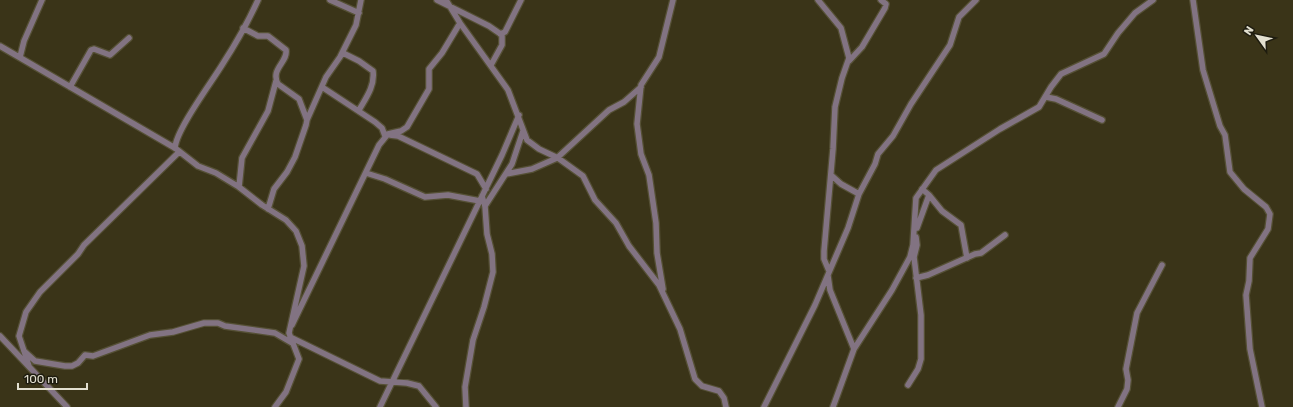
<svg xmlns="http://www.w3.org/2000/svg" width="1293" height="407" font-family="Rubik,sans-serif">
	<rect width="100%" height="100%" fill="#3a3418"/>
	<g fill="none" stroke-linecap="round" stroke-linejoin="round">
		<g stroke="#555035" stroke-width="8">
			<path id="minor" d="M 330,0 L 359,13
				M 437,0 L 489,26 L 502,35 L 502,45 L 491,65
				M 446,0 L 460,23 L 508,90 L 527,140 L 539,149 L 558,158 L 583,176 L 595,200 L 616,223 L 629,246 L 659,285 L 680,329 L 695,379 L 702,386 L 719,391 L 724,398 L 726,407
				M 818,0 L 841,28 L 849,58 L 842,78 L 835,107 L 833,149 L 824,251 L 824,259 L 829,271
				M 1193,0 L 1203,70 L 1220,126 L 1225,135 L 1230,172 L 1244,189 L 1266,207 L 1270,214 L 1268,229 L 1250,258 L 1249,281 L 1246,295 L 1250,349 L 1262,407
				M 243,28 L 258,36 L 268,36 L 286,50 C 288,62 270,69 278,84 L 299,99 L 307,120 L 306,125 L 295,157 L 287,172 L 274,189 L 268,209
				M 500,34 L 505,32 L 521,0
				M 0,46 L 175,148 L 198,166 L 216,173 L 239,187 L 262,205 L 286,220 L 296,231 L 302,246 L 304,266 L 289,333 L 299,359 L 286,392 L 275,407
				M 343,53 L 359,61 L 373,71 C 375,86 366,98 359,110
				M 20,57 L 24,41 L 42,0
				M 849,61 L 862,47 L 885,8 L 886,4 L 881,0
				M 70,87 L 91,50 L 94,49 L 110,55 L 129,38
				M 322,87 L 375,122 L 382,128 L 385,136
				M 1046,97 L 1056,99 L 1102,120
				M 307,120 L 326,77 L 340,57 L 356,25 L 361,0
				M 390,135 L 398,136 L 477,174 L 486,189
				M 175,148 C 176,130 211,83 222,65 C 235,45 248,22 258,0
				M 366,173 L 385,179 L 425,197 L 448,195 L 480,201
				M 506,174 L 532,169 L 557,158 L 609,110 L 624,102 L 641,87
				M 831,175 L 841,184 L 859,194
				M 239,187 L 242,158 L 268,111 L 276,81
				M 922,189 L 929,195 L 942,211 L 961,225 L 967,258
				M 485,206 L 512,164 L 523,131
				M 917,228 L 929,195
				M 828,276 L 830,290 L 854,349 L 833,407
				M 916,278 L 928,275 L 975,254 L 981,253 L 1005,235
				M 663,289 L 657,253 L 656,223 L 649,175 L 641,154 L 637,124 L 641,85 L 659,57 L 673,0
				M 292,325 L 379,145 L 388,134 L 401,131 L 407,127 L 429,89 L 429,69 L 442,53 L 460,23
				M 0,336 L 67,407
				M 290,337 L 380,381 L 407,383 L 419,386 L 436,407
				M 854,349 L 892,290 L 910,257 L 913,245 L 916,198 L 936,170 L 1000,129 L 1039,107 L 1051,87 L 1061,74 L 1104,54 L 1118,33 L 1135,13 L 1153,0
				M 24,351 L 35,361 L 65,366 L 72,366 L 78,363 L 85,355 L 93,356 L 150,335 L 173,332 L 204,323 L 218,323 L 225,326 L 275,333 L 292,343
				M 29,366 L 19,336 L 26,312 L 40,292 L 78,254 L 84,245 L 179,152
				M 908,385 L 918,369 L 921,359 L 921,315 L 914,257 L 917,245 L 916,237
				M 380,407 L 502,155 L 519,115
				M 466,407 L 465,387 L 473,340 L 484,307 L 493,272 L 492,254 L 487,234 L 485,206 L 482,196
				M 764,407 L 815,305 L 848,228 L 859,194 L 875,164 L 878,154 L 893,136 L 911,104 L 950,45 L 959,17 L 976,0
				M 1118,407 L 1127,389 L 1128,380 L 1126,369 L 1137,313 L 1162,265"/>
		</g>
		<use href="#minor" stroke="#827382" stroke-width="5.5"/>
	</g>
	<g transform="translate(1257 36) rotate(303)" stroke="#1e1c0f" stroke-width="3" paint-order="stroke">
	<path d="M0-3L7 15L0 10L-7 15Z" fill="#e3e0d0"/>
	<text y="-6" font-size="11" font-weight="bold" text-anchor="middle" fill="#e3e0d0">N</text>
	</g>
	<path d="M18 383v6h69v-6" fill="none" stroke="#e3e0d0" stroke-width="2"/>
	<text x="24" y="383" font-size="12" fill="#e3e0d0" stroke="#1e1c0f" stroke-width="3" paint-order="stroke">100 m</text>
</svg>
